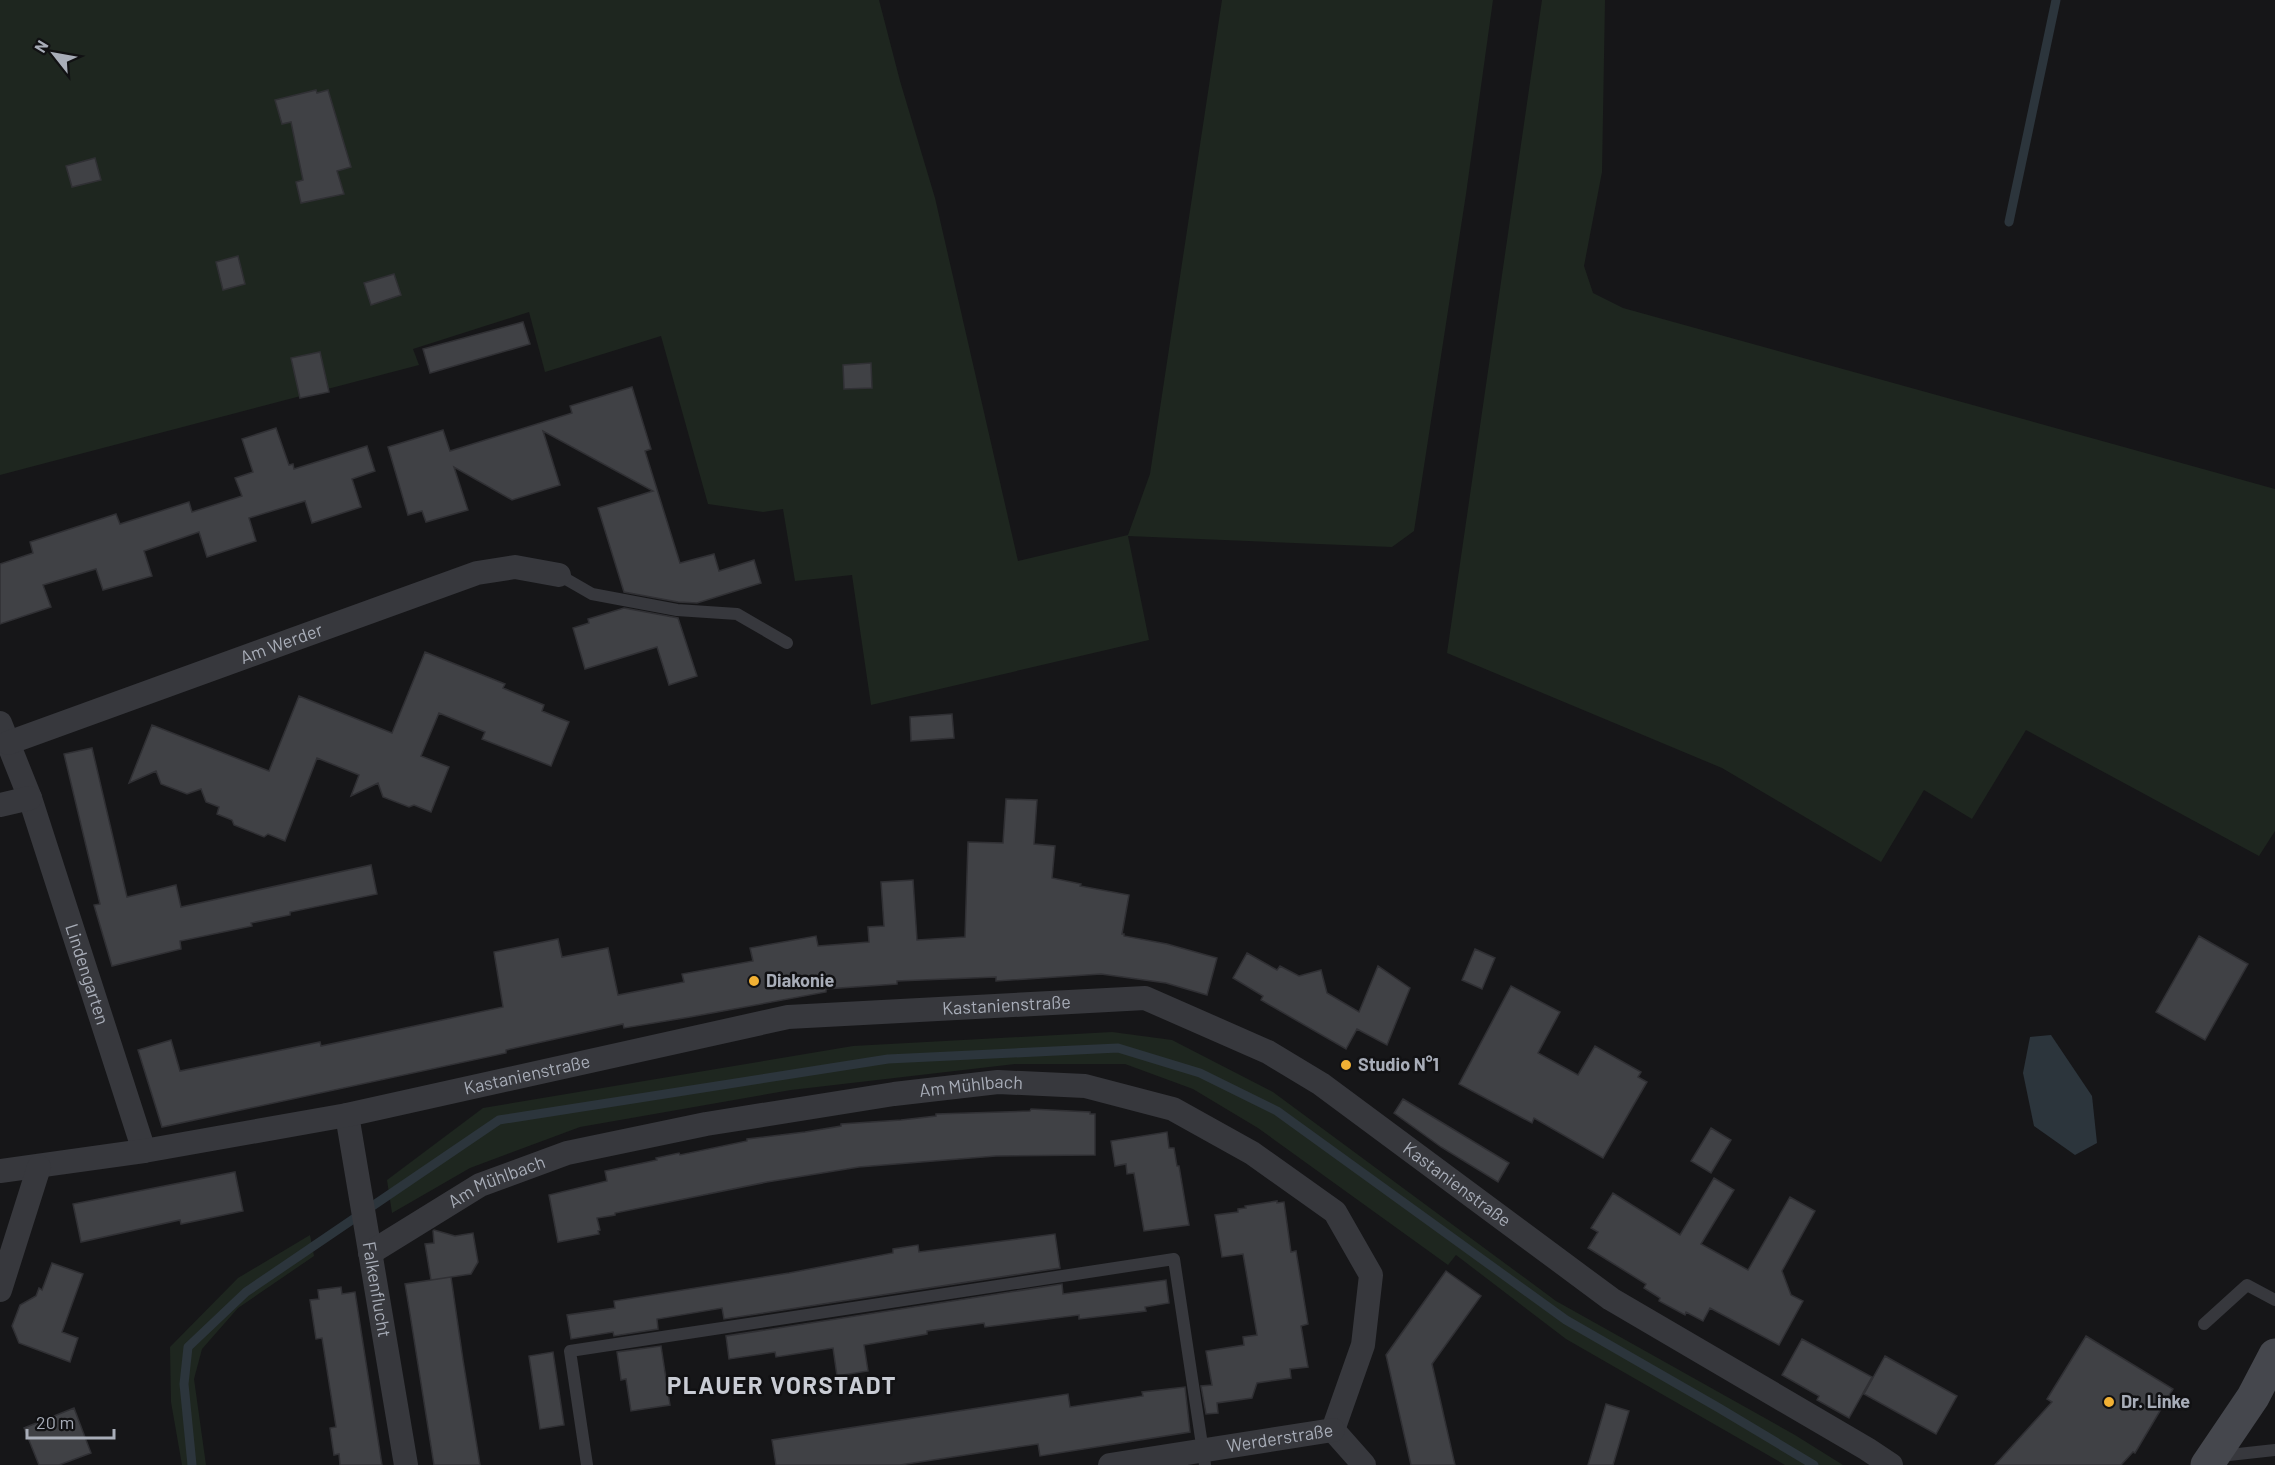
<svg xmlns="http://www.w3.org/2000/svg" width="2275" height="1465" font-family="Barlow,sans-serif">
	<rect width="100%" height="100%" fill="#161618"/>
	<path fill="#1e261f" d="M 0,0 L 879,0 L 900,81 L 935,198 L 1018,561 L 1128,535 L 1150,474 L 1222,0 L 1493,0 L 1466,194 L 1414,531 L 1392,547 L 1128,536 L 1149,640 L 871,705 L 852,575 L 795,581 L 783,509 L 763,512 L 708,504 L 661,336 L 545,372 L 529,312 L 413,349 L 419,365 L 0,475 Z
		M 1542,0 L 1605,0 L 1602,172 L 1584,266 L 1593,293 L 1623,308 L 2275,489 L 2275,831 L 2259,856 L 2026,730 L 1972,819 L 1924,790 L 1881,862 L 1722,768 L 1447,653 Z
		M 1112,1032 L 1172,1040 L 1273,1092 L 1556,1301 L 1795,1435 L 1843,1465 L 1785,1465 L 1566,1339 L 1456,1255 L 1448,1265 L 1258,1128 L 1193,1089 L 1125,1064 L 1015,1064 L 791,1090 L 580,1127 L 470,1168 L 392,1213 L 387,1180 L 483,1108 L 853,1046 Z
		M 310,1235 L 314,1256 L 238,1308 L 202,1349 L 194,1379 L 206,1465 L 182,1465 L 171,1402 L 170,1347 L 238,1278 Z"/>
	<path fill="#2c353c" d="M 2051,1035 L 2092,1096 L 2097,1143 L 2075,1155 L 2034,1126 L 2023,1073 L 2030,1037 Z"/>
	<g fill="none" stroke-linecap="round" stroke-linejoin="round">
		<path stroke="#2c353c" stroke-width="9" d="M 2009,222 L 2056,0
			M 192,1465 L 184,1384 L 188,1347 L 246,1292 L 499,1120 L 888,1059 L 1118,1048 L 1200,1073 L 1277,1111 L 1566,1320 L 1719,1408 L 1814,1465"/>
	</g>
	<path fill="#404145" stroke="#303034" stroke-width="1.5" d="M 316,90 L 317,93 L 328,90 L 351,167 L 337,171 L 344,194 L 301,203 L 296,182 L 303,180 L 291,122 L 282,124 L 275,100 Z
		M 95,158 L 101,180 L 72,187 L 66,166 Z
		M 238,256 L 245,284 L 223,290 L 216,262 Z
		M 394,274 L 401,295 L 371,305 L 364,283 Z
		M 523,322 L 530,344 L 430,373 L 423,349 Z
		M 320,352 L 329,392 L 300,398 L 291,358 Z
		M 871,363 L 872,388 L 844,389 L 843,365 Z
		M 632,387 L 651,449 L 645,451 L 680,563 L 714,554 L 719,571 L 754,560 L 761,583 L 697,603 L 678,602 L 624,592 L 598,508 L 653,491 L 543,431 L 560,485 L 512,500 L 454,467 L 468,510 L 426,522 L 422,511 L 408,515 L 388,447 L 443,430 L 450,451 L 572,413 L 570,406 Z
		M 276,428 L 289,465 L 293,464 L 294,469 L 367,446 L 375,471 L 352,479 L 361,507 L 312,523 L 305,501 L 249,518 L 256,541 L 207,557 L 199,532 L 144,551 L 152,576 L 103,590 L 96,569 L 43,585 L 51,607 L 0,624 L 0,564 L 33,553 L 30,542 L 116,514 L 120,524 L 189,502 L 192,512 L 242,496 L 235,478 L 253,472 L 242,439 Z
		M 624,608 L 678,618 L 697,676 L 669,685 L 657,647 L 585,669 L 573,628 L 589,623 L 588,619 Z
		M 425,652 L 505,684 L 503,688 L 544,705 L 542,711 L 569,722 L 551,766 L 482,739 L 485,732 L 439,713 L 421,756 L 449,767 L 431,812 L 414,805 L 409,807 L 383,797 L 378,783 L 351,796 L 359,775 L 317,758 L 285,841 L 268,834 L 264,837 L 234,825 L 232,820 L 217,814 L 219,807 L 206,802 L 201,789 L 187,794 L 161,784 L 156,771 L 129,783 L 152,725 L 269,771 L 299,696 L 392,733 Z
		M 952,714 L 954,738 L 911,741 L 910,717 Z
		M 92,748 L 127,897 L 176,885 L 181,907 L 371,865 L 377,894 L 290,912 L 290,915 L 251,923 L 252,926 L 180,941 L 181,949 L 112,966 L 94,905 L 100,904 L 64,754 Z
		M 1006,799 L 1037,800 L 1034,844 L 1055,846 L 1052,878 L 1081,884 L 1080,886 L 1129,895 L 1122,934 L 1124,934 L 1124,936 L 1167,944 L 1217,958 L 1207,995 L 1166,983 L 1101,974 L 996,981 L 996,977 L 897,981 L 897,984 L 826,989 L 826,992 L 690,1017 L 624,1028 L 623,1024 L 506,1050 L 506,1053 L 162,1127 L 138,1050 L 171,1040 L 180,1071 L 320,1042 L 321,1046 L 503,1007 L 494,952 L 558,939 L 562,957 L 608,948 L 618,995 L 684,982 L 682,974 L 753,961 L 750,948 L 816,936 L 818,946 L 869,942 L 868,927 L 884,926 L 881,882 L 913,880 L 917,940 L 965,937 L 968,842 L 1003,843 Z
		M 2199,936 L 2248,964 L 2205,1040 L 2156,1012 Z
		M 1475,949 L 1495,958 L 1482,989 L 1462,980 Z
		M 1247,953 L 1277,970 L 1280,966 L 1299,976 L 1321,970 L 1327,993 L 1359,1012 L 1378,966 L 1410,988 L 1387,1045 L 1357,1029 L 1346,1049 L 1261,1000 L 1263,996 L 1233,978 Z
		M 1511,986 L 1560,1012 L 1538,1053 L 1578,1075 L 1595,1046 L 1641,1072 L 1638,1077 L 1647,1082 L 1603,1158 L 1534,1118 L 1532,1123 L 1459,1084 Z
		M 1403,1099 L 1509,1163 L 1498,1182 L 1441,1147 L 1394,1113 Z
		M 1031,1109 L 1090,1112 L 1090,1114 L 1095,1114 L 1095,1155 L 996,1156 L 859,1167 L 767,1182 L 615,1213 L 615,1215 L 597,1218 L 600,1230 L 598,1231 L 599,1234 L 558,1242 L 549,1195 L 607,1181 L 605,1171 L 657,1160 L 656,1158 L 679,1153 L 680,1155 L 747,1141 L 747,1139 L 805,1132 L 841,1126 L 841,1124 L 901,1120 L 936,1116 L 936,1114 L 1030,1111 Z
		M 1711,1128 L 1731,1140 L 1711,1173 L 1691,1161 Z
		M 1167,1132 L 1169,1148 L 1174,1148 L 1177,1166 L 1179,1166 L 1189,1225 L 1144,1231 L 1134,1173 L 1127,1174 L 1126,1164 L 1115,1166 L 1111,1141 Z
		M 235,1172 L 243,1211 L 181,1224 L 180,1220 L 81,1242 L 73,1204 Z
		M 1714,1178 L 1734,1190 L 1701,1244 L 1748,1270 L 1790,1197 L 1815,1211 L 1782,1271 L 1791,1295 L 1803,1301 L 1779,1345 L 1710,1308 L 1703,1321 L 1686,1312 L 1685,1315 L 1659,1301 L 1660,1298 L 1644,1288 L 1646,1284 L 1588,1248 L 1598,1232 L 1591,1228 L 1613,1193 L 1680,1235 Z
		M 1277,1201 L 1277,1203 L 1284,1202 L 1291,1252 L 1296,1251 L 1308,1324 L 1301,1326 L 1308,1367 L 1290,1369 L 1291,1378 L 1257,1383 L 1252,1398 L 1217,1403 L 1218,1413 L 1206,1414 L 1201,1386 L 1212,1385 L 1206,1351 L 1244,1345 L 1243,1337 L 1257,1335 L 1243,1254 L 1222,1257 L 1215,1215 L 1238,1212 L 1238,1209 L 1246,1208 L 1245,1206 Z
		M 434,1230 L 455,1236 L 473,1233 L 478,1262 L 471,1274 L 431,1280 L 425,1244 L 434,1243 L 433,1231 Z
		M 1055,1234 L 1060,1268 L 724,1319 L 722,1308 L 657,1319 L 658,1329 L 614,1336 L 613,1332 L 571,1339 L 567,1315 L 615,1308 L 614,1301 L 789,1273 L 893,1253 L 893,1249 L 918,1245 L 919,1252 Z
		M 52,1263 L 83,1274 L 62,1332 L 78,1338 L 70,1362 L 19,1343 L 12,1326 L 20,1305 L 36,1296 L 39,1288 L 42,1290 Z
		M 1446,1271 L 1481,1296 L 1432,1364 L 1455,1465 L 1411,1465 L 1386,1355 Z
		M 451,1277 L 463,1360 L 480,1465 L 434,1465 L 410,1314 L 405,1284 Z
		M 1166,1280 L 1169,1303 L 1145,1307 L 1146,1311 L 1079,1319 L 1079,1315 L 985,1327 L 984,1323 L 927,1331 L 927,1334 L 864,1345 L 868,1371 L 837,1376 L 833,1348 L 776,1357 L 775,1352 L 729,1359 L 726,1336 L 1062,1284 L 1063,1294 Z
		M 341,1287 L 342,1294 L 355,1292 L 382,1465 L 340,1465 L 339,1454 L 334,1455 L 330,1428 L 336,1427 L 330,1389 L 322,1338 L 316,1339 L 310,1300 L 319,1299 L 318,1290 Z
		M 2086,1336 L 2173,1389 L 2135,1453 L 2133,1452 L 2121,1465 L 1995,1465 L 2052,1402 L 2047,1399 Z
		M 1802,1339 L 1872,1377 L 1849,1418 L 1817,1400 L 1819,1396 L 1782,1375 Z
		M 661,1346 L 670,1405 L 631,1411 L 626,1379 L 621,1380 L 617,1352 Z
		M 553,1352 L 564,1425 L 540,1429 L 529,1356 Z
		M 1885,1356 L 1957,1396 L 1936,1434 L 1864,1394 Z
		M 1185,1387 L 1190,1432 L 1040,1456 L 1038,1444 L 900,1465 L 776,1465 L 772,1440 L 1068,1394 L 1070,1407 L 1143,1396 L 1142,1392 Z
		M 1606,1404 L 1629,1411 L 1613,1465 L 1588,1465 Z
		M 74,1408 L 91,1453 L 59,1465 L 39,1465 L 24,1428 Z"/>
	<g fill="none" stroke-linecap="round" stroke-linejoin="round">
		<path stroke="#37383d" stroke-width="12" d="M 559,575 L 592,594 L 677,610 L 737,614 L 787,643
			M 2204,1324 L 2247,1285 L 2275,1300
			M 2220,1456 L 2275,1450
			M 587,1465 L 570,1351 L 1174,1259 L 1205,1465"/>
		<g stroke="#37383d" stroke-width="24">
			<path id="s1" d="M 0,723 L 30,798 L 144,1151"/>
			<path id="s2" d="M 8,743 L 477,573 L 515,567 L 559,575"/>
			<path d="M 0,805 L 30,798"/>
			<path id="s3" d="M 347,1115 L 406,1465"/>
			<path id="s4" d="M 0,1171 L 144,1151 L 347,1115 L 788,1017 L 1145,998 L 1268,1052 L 1321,1084 L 1611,1299 L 1867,1449 L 1891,1465"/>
			<path id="s5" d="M 370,1253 L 480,1185 L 567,1153 L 706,1124 L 894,1094 L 998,1082 L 1085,1086 L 1173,1109 L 1252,1153 L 1335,1212 L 1371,1275 L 1363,1345 L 1333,1430"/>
			<path d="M 0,1290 L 39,1167"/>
			<path d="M 1333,1430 L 1364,1465"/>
			<path id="s6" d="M 1110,1465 L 1333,1430"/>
		</g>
		<path stroke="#45474d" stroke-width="33" d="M 2207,1465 L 2253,1397 L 2275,1355"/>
	</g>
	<g fill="#f2b134" stroke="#111113" stroke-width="2">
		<circle cx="754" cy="981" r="6"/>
		<circle cx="1346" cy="1065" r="6"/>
		<circle cx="2109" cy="1402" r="6"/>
	</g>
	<g text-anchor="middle" stroke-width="5" stroke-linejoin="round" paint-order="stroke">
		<g font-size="18" fill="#a8adb8" stroke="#111113">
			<text dy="6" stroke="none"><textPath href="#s2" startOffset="291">Am Werder</textPath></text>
			<text dy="6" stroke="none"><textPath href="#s1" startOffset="266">Lindengarten</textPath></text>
			<text dy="6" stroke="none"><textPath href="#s4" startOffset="1022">Kastanienstraße</textPath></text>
			<text dy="6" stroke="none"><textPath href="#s4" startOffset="536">Kastanienstraße</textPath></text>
			<text dy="6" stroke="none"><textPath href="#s5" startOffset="632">Am Mühlbach</textPath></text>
			<text dy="6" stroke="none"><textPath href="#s5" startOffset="146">Am Mühlbach</textPath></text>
			<text dy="6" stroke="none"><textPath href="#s4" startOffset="1526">Kastanienstraße</textPath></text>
			<text dy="6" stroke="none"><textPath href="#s3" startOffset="177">Falkenflucht</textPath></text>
			<text dy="6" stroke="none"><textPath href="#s6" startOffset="172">Werderstraße</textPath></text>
		</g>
		<g font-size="18" font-weight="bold" fill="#a8adb8" stroke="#111113" text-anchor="start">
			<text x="766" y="987">Diakonie</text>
			<text x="1358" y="1071">Studio N°1</text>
			<text x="2121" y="1408">Dr. Linke</text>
		</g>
		<g font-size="24" font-weight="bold" letter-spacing="1.5" fill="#c9ccd4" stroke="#111113">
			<text x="782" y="1394">PLAUER VORSTADT</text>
		</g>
	</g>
	<g transform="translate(54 54) rotate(301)" stroke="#111113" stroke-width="4.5" paint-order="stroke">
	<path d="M0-4.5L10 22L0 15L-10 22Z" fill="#a8adb8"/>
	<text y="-9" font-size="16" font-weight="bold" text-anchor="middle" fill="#a8adb8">N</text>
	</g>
	<path d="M27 1429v9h87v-9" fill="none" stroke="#a8adb8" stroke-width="3"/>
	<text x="36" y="1429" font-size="18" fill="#a8adb8" stroke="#111113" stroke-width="4.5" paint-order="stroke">20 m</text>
</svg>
